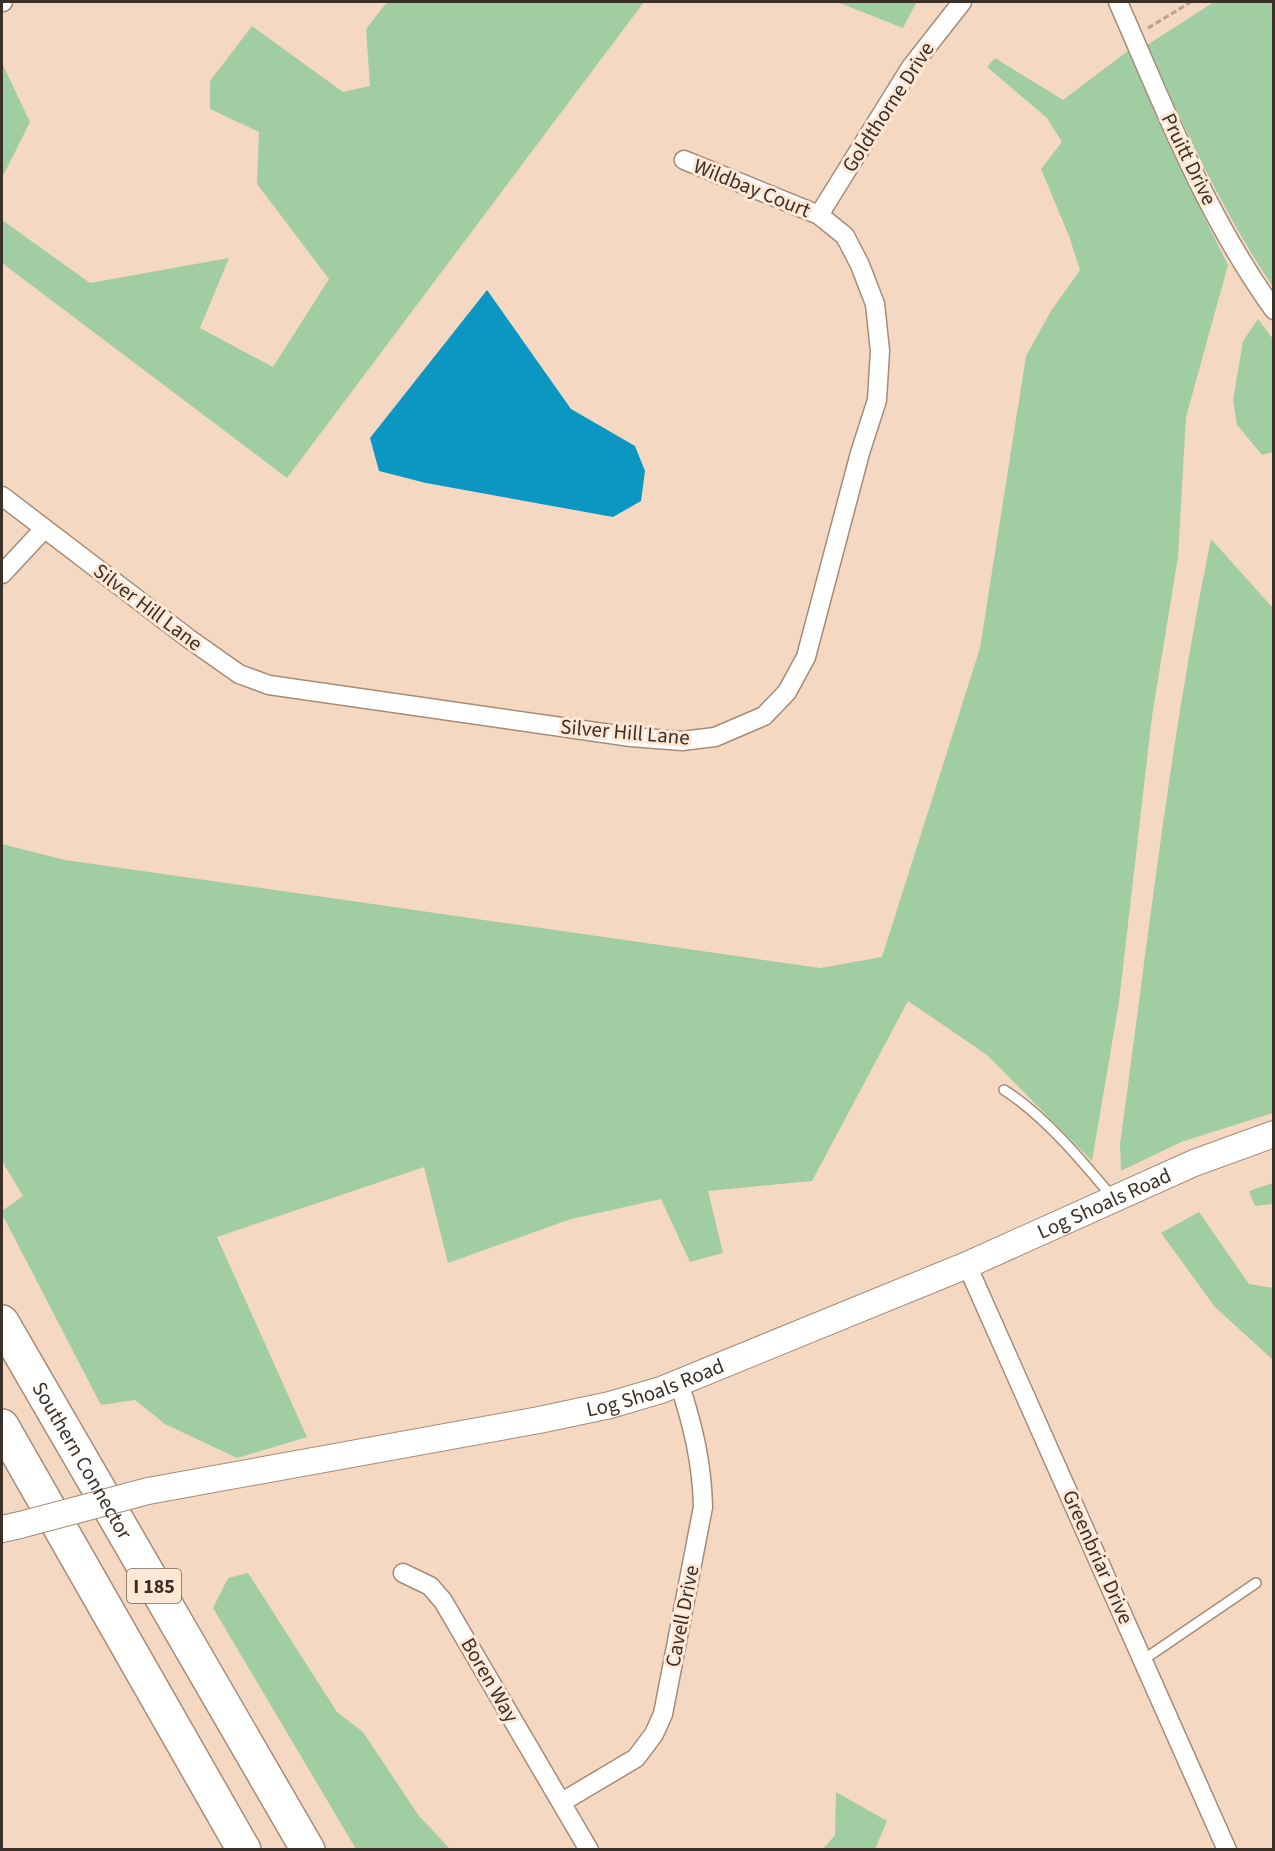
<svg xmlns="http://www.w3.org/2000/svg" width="1275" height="1851" font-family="'Source Sans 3',sans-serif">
	<rect width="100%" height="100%" fill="#f5d8c2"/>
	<path fill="#a1cda3" d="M 387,2 L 644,2 L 287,478 L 2,263 L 2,220 L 90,283 L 229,258 L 200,328 L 273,367 L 329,279 L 257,184 L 259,132 L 210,109 L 210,81 L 252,26 L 343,92 L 370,86 L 366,29 Z
		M 837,2 L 915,2 L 916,3 L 903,28 Z
		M 1214,2 L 1273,2 L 1273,287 C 1222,211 1185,129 1147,45 Z
		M 1129,50 L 1184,176 L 1228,265 L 1186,417 L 1178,557 L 1152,716 L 1119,1002 L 1092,1161 L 987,1055 L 908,1001 L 812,1181 L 708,1191 L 723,1253 L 690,1262 L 661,1199 L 571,1219 L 448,1263 L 424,1167 L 217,1237 L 307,1437 L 237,1458 L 165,1424 L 135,1400 L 101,1405 L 2,1214 L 2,1211 L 23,1196 L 2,1161 L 2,844 L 65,860 L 820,968 L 882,957 L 980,648 L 1026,356 L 1051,311 L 1080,270 L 1069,236 L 1041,169 L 1062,142 L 1047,118 L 987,67 L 995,58 L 1063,100 Z
		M 2,63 L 30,122 L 2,178 Z
		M 1258,319 L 1273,339 L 1273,452 L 1262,455 L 1237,425 L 1233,400 L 1243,341 Z
		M 1211,539 L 1273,608 L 1273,1113 L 1181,1142 L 1121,1171 L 1120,1144 C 1148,941 1170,739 1211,539 Z
		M 1273,1183 L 1273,1204 L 1255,1206 L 1249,1191 Z
		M 1199,1212 L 1249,1284 L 1273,1288 L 1273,1360 L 1215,1307 L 1161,1233 Z
		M 248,1573 L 337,1712 L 363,1732 L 419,1816 L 450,1849 L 356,1849 L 213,1608 L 228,1578 Z
		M 836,1792 L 887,1821 L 875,1849 L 823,1849 L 835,1835 Z"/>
	<path fill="#0b97c2" d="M 487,290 L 571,409 L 635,446 L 645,471 L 641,501 L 613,517 L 426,483 L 379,471 L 370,438 Z"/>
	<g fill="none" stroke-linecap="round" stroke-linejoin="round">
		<g stroke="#a68b76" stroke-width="12">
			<path id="lane" d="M 1004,1090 C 1044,1115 1083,1162 1113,1198
				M 1143,1660 L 1256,1583"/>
		</g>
		<g stroke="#a68b76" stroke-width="21">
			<path id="street" d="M 2,2 L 3,2
				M 1118,2 C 1164,107 1206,216 1274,310
				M 819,215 L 911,67 L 962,2
				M 2,496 L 188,638 L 239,674 L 269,685 L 631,737 L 682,741 L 715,737 L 764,716 L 787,692 L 806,657 L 860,453 L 877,400 L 880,351 L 875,304 L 860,265 L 845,236 L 819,215 L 684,160
				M 2,574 L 44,529
				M 967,1265 L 1227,1850
				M 403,1573 L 430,1586 L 443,1601 L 589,1850
				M 562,1802 L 636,1758 L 654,1734 L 663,1714 L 703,1507 C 702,1463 693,1425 679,1383"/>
		</g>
		<g stroke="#a68b76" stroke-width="28">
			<g id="secondary">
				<path id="s1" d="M 148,1491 L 539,1420 L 610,1405 L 661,1390 L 967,1265 L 1194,1163 L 1274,1134"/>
				<path d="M 2,1529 L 20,1525"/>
			</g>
		</g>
		<g stroke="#a68b76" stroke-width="36">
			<g id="highway">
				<path id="s2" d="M 2,1322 L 308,1850"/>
				<path d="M 2,1426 L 244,1850"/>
			</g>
		</g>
		<path stroke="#b8a190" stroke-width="3" stroke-dasharray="6 3" stroke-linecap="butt" d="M 1148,28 L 1191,2"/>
		<use href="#lane" stroke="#fff" stroke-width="9"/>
		<use href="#street" stroke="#fff" stroke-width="18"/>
		<use href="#secondary" stroke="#fff" stroke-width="26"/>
		<use href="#highway" stroke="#fff" stroke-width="33"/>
		<g stroke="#a68b76" stroke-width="28" stroke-linecap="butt">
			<path id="secondary-bridge" d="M 20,1525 L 148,1491"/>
		</g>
		<use href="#secondary-bridge" stroke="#fff" stroke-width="26"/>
	</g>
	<g text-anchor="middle" stroke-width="6" stroke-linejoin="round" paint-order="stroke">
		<rect fill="#fee7d5" stroke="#76675b" stroke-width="1.5" x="127" y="1569" width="54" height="34" rx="4.5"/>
		<g font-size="20" font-weight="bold" fill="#3b3027">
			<text x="154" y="1593">I 185</text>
		</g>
		<g font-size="21" fill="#3b3027" stroke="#fee7d5">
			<text transform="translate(888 107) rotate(-57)" y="7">Goldthorne Drive</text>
			<text transform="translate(1189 159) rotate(64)" y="7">Pruitt Drive</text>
			<text transform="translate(752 188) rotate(22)" y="7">Wildbay Court</text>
			<text transform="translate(148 607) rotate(37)" y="7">Silver Hill Lane</text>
			<text transform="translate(625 732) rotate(5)" y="7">Silver Hill Lane</text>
			<text dy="7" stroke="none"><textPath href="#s1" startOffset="1004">Log Shoals Road</textPath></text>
			<text dy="7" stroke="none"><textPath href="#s1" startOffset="518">Log Shoals Road</textPath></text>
			<text dy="7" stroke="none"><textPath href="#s2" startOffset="160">Southern Connector</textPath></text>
			<text transform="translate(1098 1557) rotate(66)" y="7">Greenbriar Drive</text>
			<text transform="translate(682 1616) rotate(-79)" y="7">Cavell Drive</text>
			<text transform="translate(490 1680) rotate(60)" y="7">Boren Way</text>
		</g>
	</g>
	<rect width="1275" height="1851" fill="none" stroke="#3b3027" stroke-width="6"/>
</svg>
